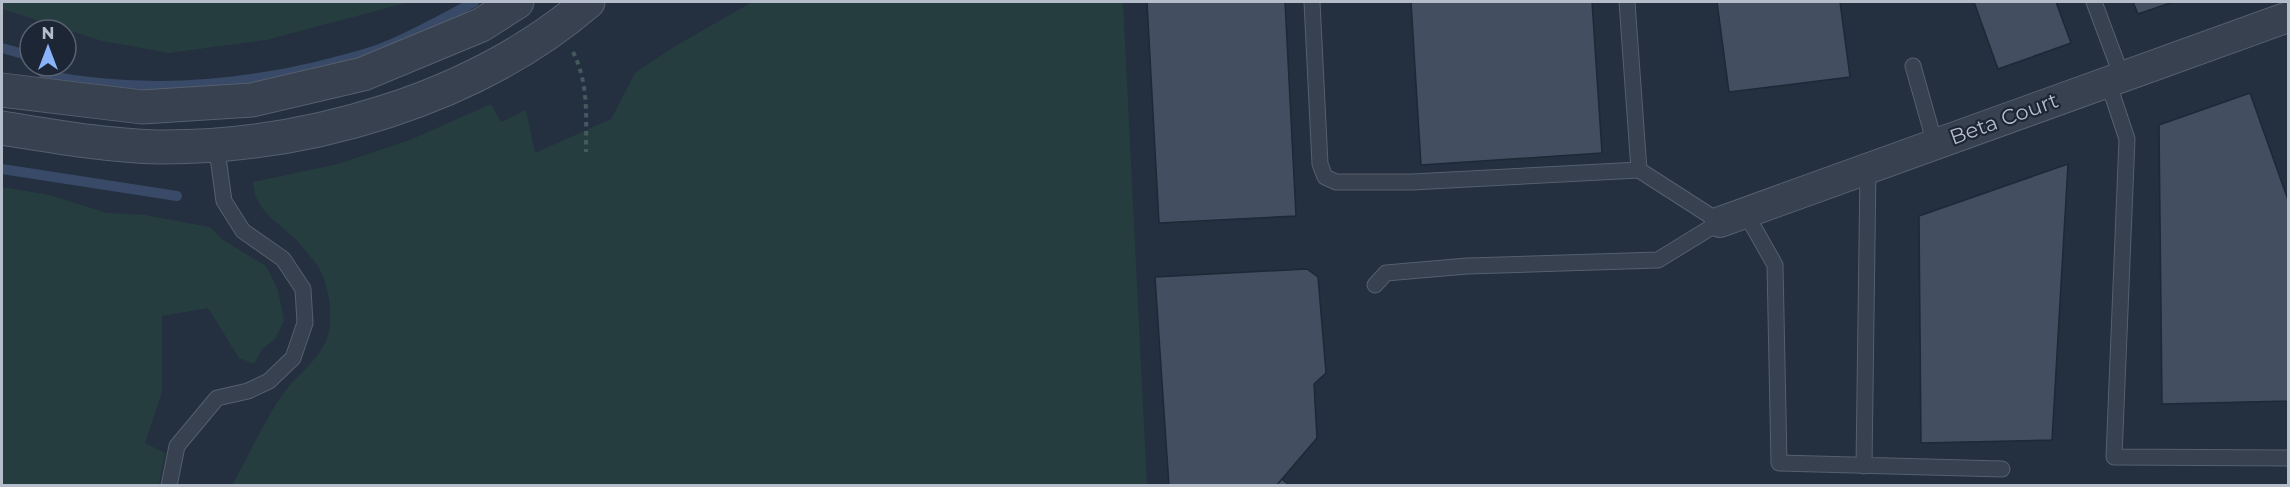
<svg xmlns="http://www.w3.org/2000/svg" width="2290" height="487" font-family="Montserrat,sans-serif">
	<rect width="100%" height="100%" fill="#242f3f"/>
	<path fill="#263d40" d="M 2,2 L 410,2 L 266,40 L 169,53 L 102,41 L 2,9 Z
		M 752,2 L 1123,2 L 1147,485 L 232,485 C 249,456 263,422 283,394 C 295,377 314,364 324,345 C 335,327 330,288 320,270 C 315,261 307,253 301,245 C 283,224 254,213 253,182 L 338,164 L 410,140 L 491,104 L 501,122 L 526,110 L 535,153 L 611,119 L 635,73 L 672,48 Z
		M 2,187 L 49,195 L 107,213 L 145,215 L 210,227 L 223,240 L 266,266 L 278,290 L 284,321 L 275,339 L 262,349 L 254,364 L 239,358 L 208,308 L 162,316 L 162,392 L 145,443 L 165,453 L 159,485 L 2,485 Z"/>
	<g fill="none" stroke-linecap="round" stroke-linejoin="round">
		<path stroke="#384a67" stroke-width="10" d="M 2,48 L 30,56
			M 44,75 C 135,93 225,88 315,67 C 338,61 363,56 385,47 C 416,34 445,18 474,2
			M 2,169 L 177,196"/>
	</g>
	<path fill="#434f61" stroke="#1f2836" stroke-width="1.5" d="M 1147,2 L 1285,2 L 1296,216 L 1159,223 Z
		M 1411,2 L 1592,2 L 1602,153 L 1421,165 Z
		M 1717,2 L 1840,2 L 1850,77 L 1729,92 Z
		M 1974,2 L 2056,2 L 2071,43 L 1998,69 Z
		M 2133,2 L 2173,2 L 2138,14 Z
		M 2250,93 L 2288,200 L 2288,401 L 2162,404 L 2159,125 Z
		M 2068,164 L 2052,440 L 1921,443 L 1919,216 Z
		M 1307,269 L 1318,277 L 1326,373 L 1314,384 L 1317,438 L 1276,486 L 1169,486 L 1155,277 Z
		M 1282,479 L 1290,486 L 1276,486 Z"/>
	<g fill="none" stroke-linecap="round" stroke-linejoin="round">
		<g stroke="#565f6d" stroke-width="17">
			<path id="service" d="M 1312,2 L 1320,164 L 1325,177 L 1336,182 L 1412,182 L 1639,170 L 1720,222 L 1658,260 L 1467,266 L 1386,273 L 1375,285
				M 1627,2 L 1639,170
				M 2094,2 L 2122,77
				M 1913,66 L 1935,144
				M 2108,82 L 2127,139 L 2114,457 L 2288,458
				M 1745,212 L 1775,265 L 1779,463 L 2002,469
				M 1864,466 L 1868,169
				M 169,486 L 177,446 L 217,398 L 248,391 L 269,381 L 293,358 L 305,323 L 303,289 L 283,259 L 243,231 L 224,201 L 216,143"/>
		</g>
		<g stroke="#565f6d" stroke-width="32">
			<path id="minor" d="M 1720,222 L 2288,17"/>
		</g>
		<g stroke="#565f6d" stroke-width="35">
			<path id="tertiary" d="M 2,90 L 142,107 L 252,100 L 363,74 L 481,25 L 517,2
				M 2,128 C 53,136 107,146 159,147 C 307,148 475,99 588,2"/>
		</g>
		<path stroke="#445a5d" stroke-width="4" stroke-dasharray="4.5 4.5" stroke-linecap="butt" d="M 573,52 C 589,84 586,117 586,152"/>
		<use href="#service" stroke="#38414f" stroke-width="15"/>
		<use href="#minor" stroke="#38414f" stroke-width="30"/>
		<use href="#tertiary" stroke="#38414f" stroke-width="33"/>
	</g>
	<g text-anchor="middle" stroke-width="4.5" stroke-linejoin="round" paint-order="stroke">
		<g font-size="21" fill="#b5bdca" stroke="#1d2634">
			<text transform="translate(2004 119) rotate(-20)" y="7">Beta Court</text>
		</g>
	</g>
	<rect width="2290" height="487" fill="none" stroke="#b5bdca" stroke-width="6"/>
	<g transform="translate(48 48)"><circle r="28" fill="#1d2634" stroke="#5a6270" stroke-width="1.5"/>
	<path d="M0-4.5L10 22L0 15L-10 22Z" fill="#8ab4fa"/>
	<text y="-9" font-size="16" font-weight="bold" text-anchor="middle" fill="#b5bdca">N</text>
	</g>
</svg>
